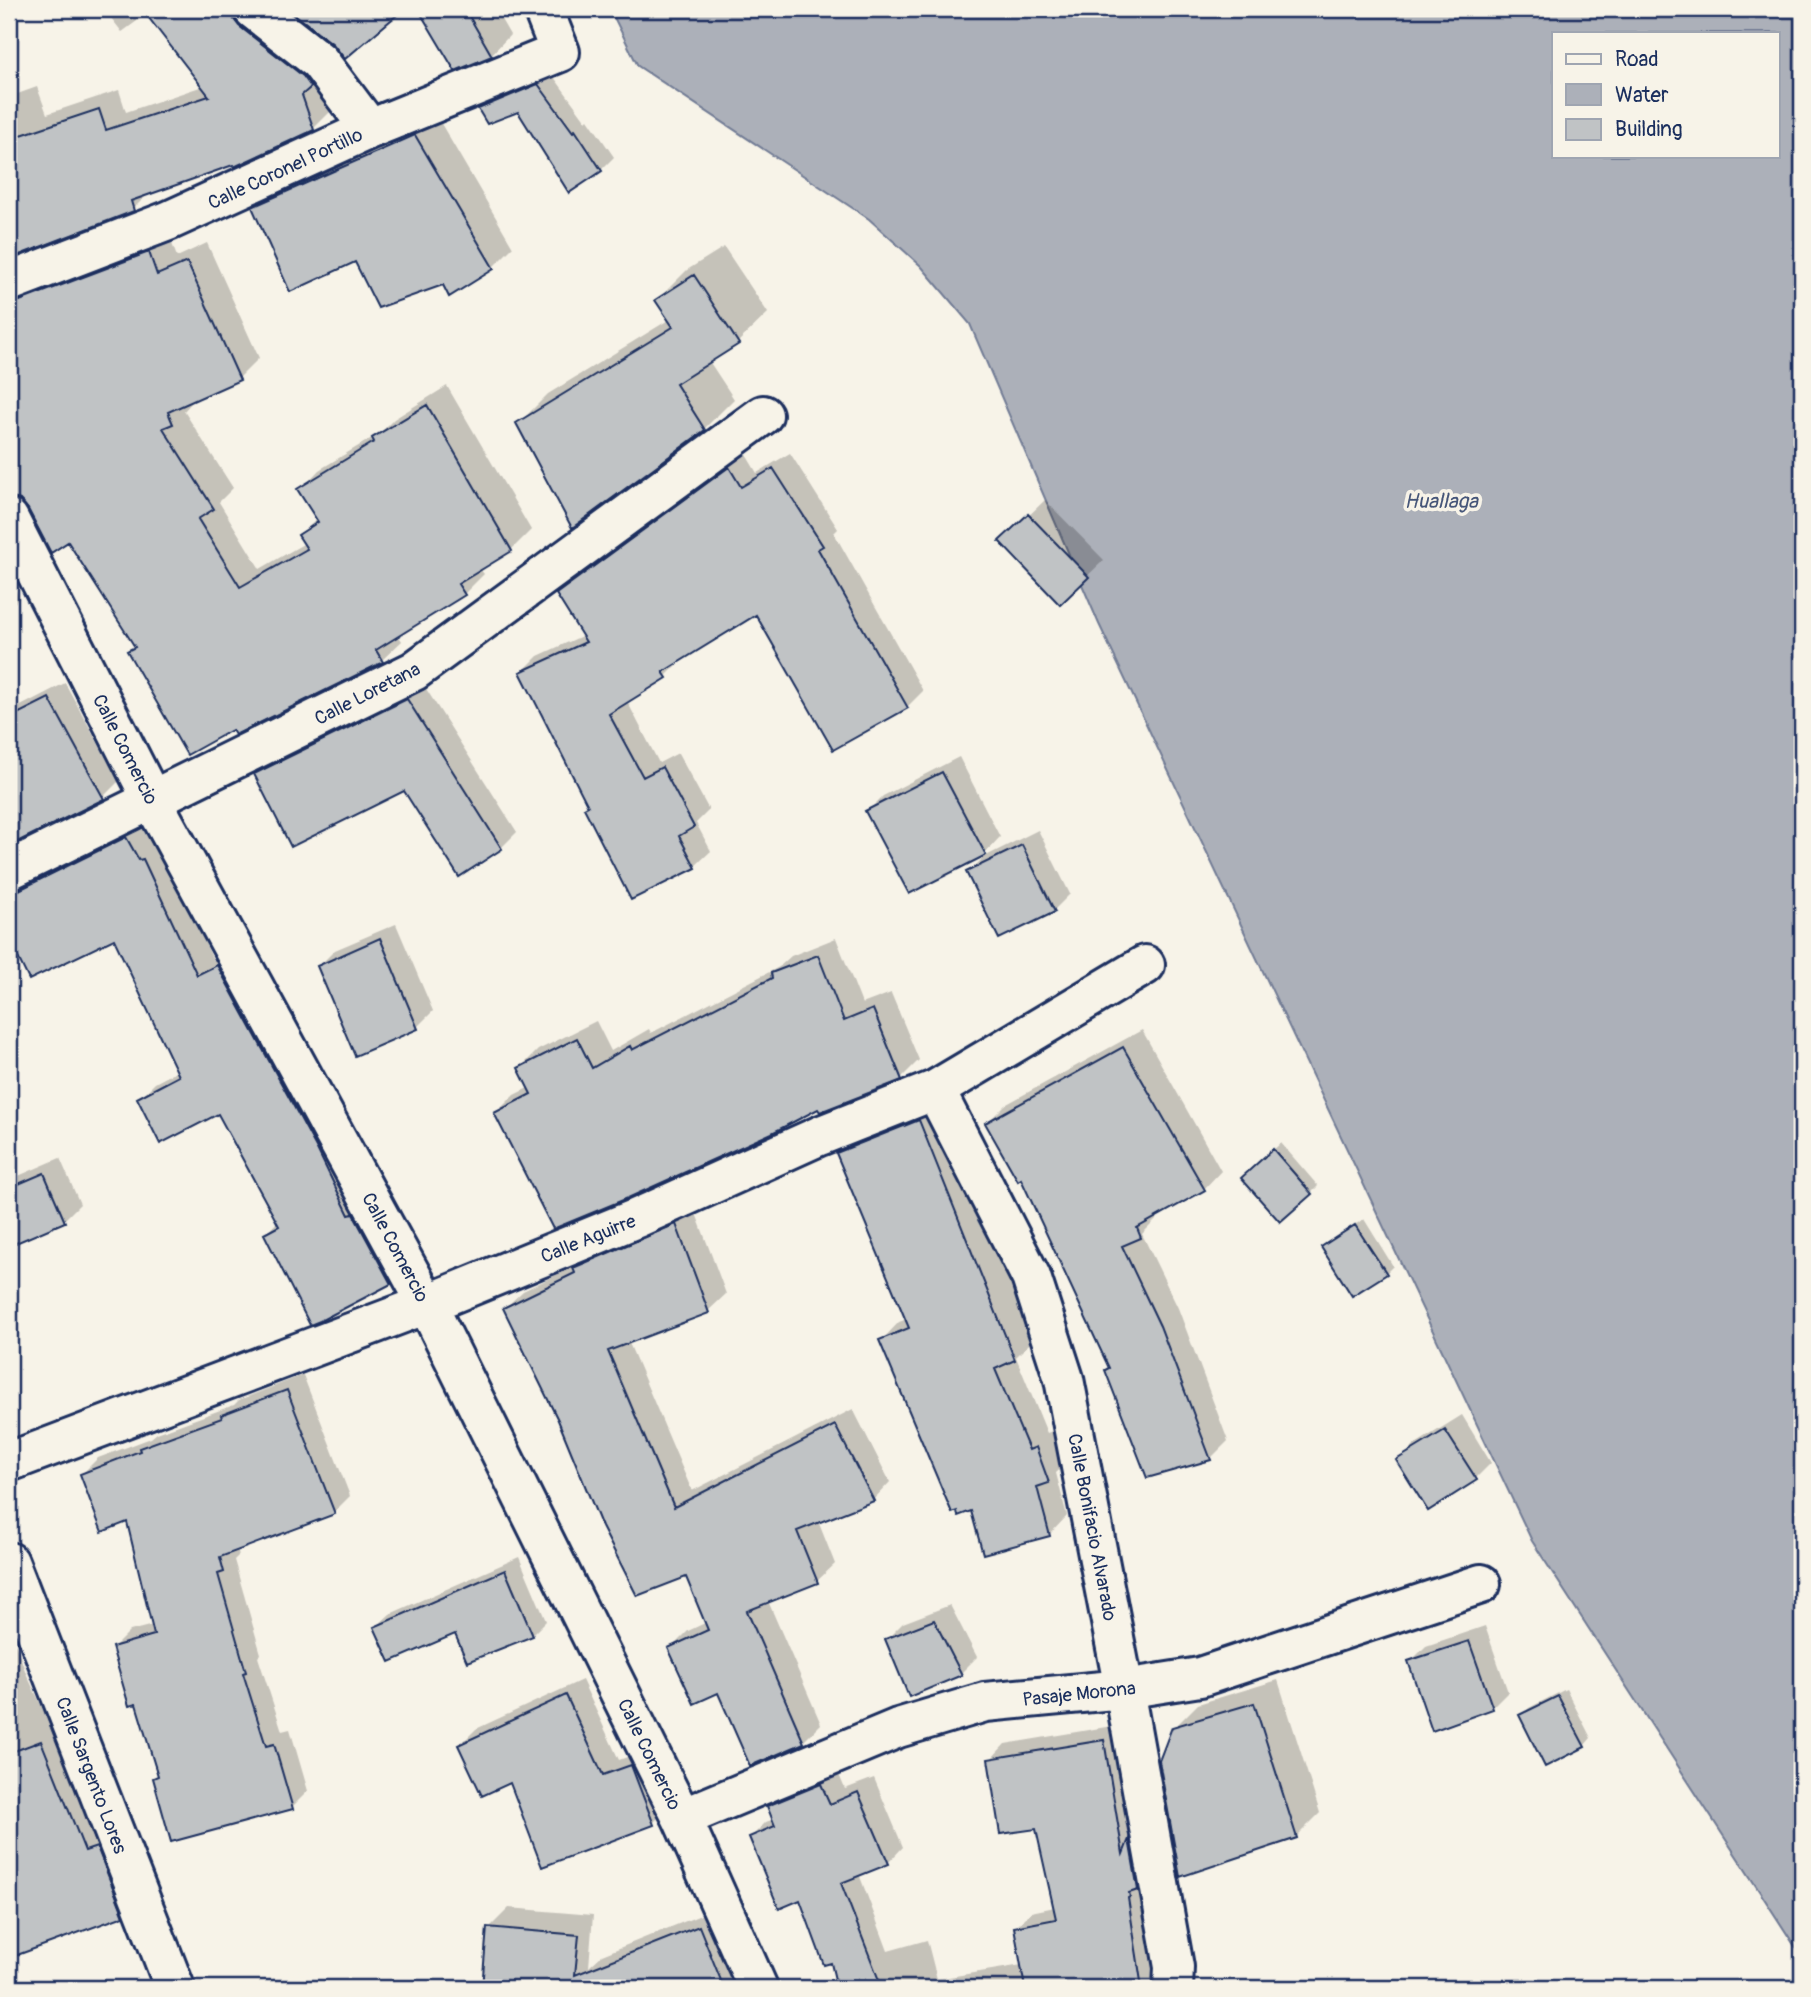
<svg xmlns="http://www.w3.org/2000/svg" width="1811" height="1997" font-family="Pangolin,sans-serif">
	<rect width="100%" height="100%" fill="#f7f3e8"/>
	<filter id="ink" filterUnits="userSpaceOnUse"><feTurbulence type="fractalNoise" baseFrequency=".0143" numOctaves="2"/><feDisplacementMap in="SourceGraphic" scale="14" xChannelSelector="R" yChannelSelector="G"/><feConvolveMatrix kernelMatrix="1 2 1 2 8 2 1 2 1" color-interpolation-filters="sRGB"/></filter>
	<g filter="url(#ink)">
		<path fill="#acb0b9" stroke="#727c95" stroke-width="2" fill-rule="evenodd" d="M 610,9 L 1802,9 L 1802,1957 L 1532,1541 L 1099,624 L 970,324 L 921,266 L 869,219 L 638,66 ZM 1554,33 L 1778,33 L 1778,156 L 1554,156 Z"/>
		<path fill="#0003" d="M 104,9 L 262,9 L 333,109 L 313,129 L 234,163 L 150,192 L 133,209 L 9,257 L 9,97 L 37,87 L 47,114 L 119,90 L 126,112 L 203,86 L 148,13 L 122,32 Z
			M 291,9 L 402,9 L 345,56 L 334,43 Z
			M 420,9 L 495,9 L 510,35 L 491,55 L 456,69 Z
			M 551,73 L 586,121 L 588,119 L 614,157 L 601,170 L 518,110 L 480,109 L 493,97 Z
			M 436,115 L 513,247 L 492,268 L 443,283 L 254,207 L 275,186 Z
			M 168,233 L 177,257 L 207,243 L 259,358 L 239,378 L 191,400 L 192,402 L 184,411 L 233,488 L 219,502 L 260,569 L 305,543 L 300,535 L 318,518 L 300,490 L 319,470 L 380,433 L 394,419 L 447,386 L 531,530 L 511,550 L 480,569 L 484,574 L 464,594 L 398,635 L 402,641 L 382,660 L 236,732 L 130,651 L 136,645 L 69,540 L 20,499 L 9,470 L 9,271 Z
			M 724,247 L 768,313 L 738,342 L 709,361 L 734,399 L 704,429 L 518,424 L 548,394 L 670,319 L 657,300 L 687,270 Z
			M 745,453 L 757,473 L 790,453 L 838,529 L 834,533 L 923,691 L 907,707 L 756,612 L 682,660 L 666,676 L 627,701 L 659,763 L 678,753 L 709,810 L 696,823 L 711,851 L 695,866 L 589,805 L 522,672 L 538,656 L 584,635 L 558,594 L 574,578 Z
			M 1045,500 L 1104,560 L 1060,602 L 1018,526 Z
			M 9,573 L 19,598 L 9,609 Z
			M 65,683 L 119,781 L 103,797 L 9,844 L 9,712 Z
			M 423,684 L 517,832 L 501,848 L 405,789 L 257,774 L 273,758 Z
			M 959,757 L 1000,837 L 985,853 L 867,812 L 883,796 Z
			M 142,822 L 159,844 L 213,960 L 234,951 L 406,1267 L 390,1283 L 266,1234 L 278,1221 L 218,1112 L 139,1099 L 155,1083 L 179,1070 L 115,937 L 29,977 L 9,935 L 9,921 L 18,912 L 9,895 L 9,889 Z
			M 1038,830 L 1070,894 L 1054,910 L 968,873 L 984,857 Z
			M 396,924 L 433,1011 L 417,1027 L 356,1053 L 319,966 L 335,950 Z
			M 836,938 L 862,1004 L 891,993 L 919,1060 L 901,1078 L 819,1107 L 496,1113 L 514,1095 L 530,1087 L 520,1068 L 538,1050 L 596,1021 L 611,1051 L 649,1029 L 651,1033 L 779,967 L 791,956 Z
			M 1142,1030 L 1221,1171 L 1204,1189 L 1157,1215 L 1158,1218 L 1142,1234 L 1178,1308 L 1228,1441 L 1211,1458 L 1148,1476 L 1110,1367 L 1021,1177 L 987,1123 L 1005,1105 Z
			M 937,1103 L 1033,1340 L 1016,1357 L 1047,1433 L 1055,1430 L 1067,1463 L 1056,1473 L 1067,1516 L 1049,1535 L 973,1509 L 881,1341 L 899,1322 L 907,1319 L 838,1153 L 857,1135 Z
			M 1281,1143 L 1318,1186 L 1311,1193 L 1251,1170 Z
			M 60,1158 L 80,1204 L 64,1220 L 9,1244 L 9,1180 Z
			M 694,1208 L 726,1294 L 708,1311 L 629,1343 L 692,1491 L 853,1409 L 890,1482 L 873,1500 L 818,1521 L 835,1564 L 817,1581 L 768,1601 L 821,1724 L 803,1742 L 719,1691 L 670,1649 L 688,1631 L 707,1622 L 687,1575 L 560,1420 L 505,1308 L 523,1291 L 581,1263 L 593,1251 Z
			M 1364,1219 L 1393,1266 L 1386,1273 L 1323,1247 L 1331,1240 Z
			M 303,1375 L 350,1496 L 334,1512 L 237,1549 L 239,1555 L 234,1560 L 261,1654 L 258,1657 L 282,1731 L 290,1729 L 308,1791 L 292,1807 L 155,1778 L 159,1774 L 137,1702 L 114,1647 L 130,1631 L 153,1625 L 129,1520 L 82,1474 L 98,1458 L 151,1438 L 157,1433 L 234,1405 L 239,1400 Z
			M 1462,1415 L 1491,1463 L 1475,1479 L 1399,1461 L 1414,1445 Z
			M 519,1557 L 546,1621 L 532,1635 L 376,1627 L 390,1614 Z
			M 950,1605 L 977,1657 L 961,1673 L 910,1694 L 887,1639 L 903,1623 Z
			M 9,1626 L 26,1673 L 49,1722 L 67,1715 L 149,1888 L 123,1915 L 9,1956 Z
			M 1485,1626 L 1508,1692 L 1492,1708 L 1410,1662 L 1426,1646 Z
			M 582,1680 L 619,1760 L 647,1750 L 669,1807 L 653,1823 L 543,1865 L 511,1781 L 460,1745 L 476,1729 Z
			M 1278,1680 L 1320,1813 L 1296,1837 L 1174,1728 L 1198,1704 Z
			M 1566,1689 L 1591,1738 L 1584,1746 L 1521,1715 L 1529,1708 Z
			M 1118,1725 L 1159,1983 L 1154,1988 L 839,1988 L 832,1960 L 801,1898 L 751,1837 L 766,1822 L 774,1819 L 769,1807 L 784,1791 L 837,1770 L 845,1789 L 874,1778 L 903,1847 L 888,1863 L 859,1874 L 888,1951 L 927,1940 L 937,1979 L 1022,1965 L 1016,1927 L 1031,1912 L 1055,1907 L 1038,1827 L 990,1760 L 1005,1744 Z
			M 509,1908 L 593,1915 L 589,1967 L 602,1955 L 718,1908 L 751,1988 L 483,1988 L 489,1928 Z"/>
		<path fill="#c0c3c5" stroke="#1b2f5e" stroke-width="2" d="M 142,9 L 232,9 L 233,18 L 239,26 L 303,76 L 311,87 L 302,95 L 314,130 L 234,167 L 233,165 L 131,201 L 134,211 L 9,259 L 9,139 L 99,109 L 106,130 L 209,96 Z
			M 288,9 L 404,9 L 345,59 L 333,44 Z
			M 418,9 L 465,9 L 492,56 L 455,71 Z
			M 538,84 L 573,132 L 575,130 L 602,171 L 569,193 L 518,112 L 487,124 L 478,109 Z
			M 415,135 L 494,269 L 449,297 L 443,285 L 378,308 L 355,262 L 290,292 L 252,207 Z
			M 149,252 L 157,275 L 187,262 L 240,380 L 168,412 L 173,424 L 163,428 L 214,509 L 198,519 L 240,587 L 307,549 L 298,535 L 318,522 L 297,489 L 374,442 L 372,438 L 427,405 L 512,551 L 458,584 L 465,595 L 376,650 L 383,662 L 235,735 L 232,730 L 187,755 L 127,651 L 135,647 L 68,542 L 51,553 L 28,509 L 20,500 L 9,497 L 9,303 L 17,302 Z
			M 694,275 L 739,344 L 676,384 L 705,430 L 572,528 L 516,423 L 673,327 L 655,300 Z
			M 729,467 L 741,487 L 773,468 L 823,546 L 818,549 L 908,708 L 833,750 L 756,615 L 663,672 L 667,678 L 609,714 L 643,777 L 662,767 L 694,827 L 679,836 L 696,868 L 631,900 L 584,808 L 588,806 L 520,672 L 586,642 L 556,594 Z
			M 1028,514 L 1089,577 L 1060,605 L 999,541 Z
			M 49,698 L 104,799 L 9,846 L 9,718 Z
			M 407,699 L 502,849 L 459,877 L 404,791 L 291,847 L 254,774 Z
			M 942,772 L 986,855 L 909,894 L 865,811 Z
			M 126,837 L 139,860 L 143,859 L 197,975 L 217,965 L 317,1149 L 349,1215 L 353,1214 L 391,1284 L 320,1321 L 310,1325 L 264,1234 L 279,1226 L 218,1114 L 160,1144 L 137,1098 L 179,1076 L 114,939 L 29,980 L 9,939 L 9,892 L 19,890 Z
			M 1022,845 L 1055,912 L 999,939 L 966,872 Z
			M 380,938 L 418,1029 L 355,1056 L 317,966 Z
			M 818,955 L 844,1021 L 873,1009 L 902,1080 L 820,1112 L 818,1109 L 772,1133 L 628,1198 L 553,1229 L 494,1113 L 531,1094 L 518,1068 L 577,1038 L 592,1068 L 630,1046 L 632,1050 L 772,978 L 771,973 Z
			M 1123,1047 L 1205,1190 L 1137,1228 L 1141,1238 L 1122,1246 L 1160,1326 L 1211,1460 L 1147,1478 L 1105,1370 L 1109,1368 L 1021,1179 L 1018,1181 L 985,1123 Z
			M 919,1120 L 1015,1360 L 995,1369 L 1029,1450 L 1036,1447 L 1049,1483 L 1037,1487 L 1050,1536 L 983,1554 L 971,1511 L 958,1516 L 957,1511 L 952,1513 L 879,1340 L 909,1328 L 836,1153 Z
			M 1273,1149 L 1312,1194 L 1280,1222 L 1241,1178 Z
			M 44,1173 L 65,1222 L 9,1246 L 9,1188 Z
			M 676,1224 L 709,1313 L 608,1351 L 674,1507 L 835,1425 L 874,1501 L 797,1531 L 818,1583 L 747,1611 L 804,1743 L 750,1766 L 718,1693 L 694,1704 L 668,1648 L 708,1630 L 686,1577 L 637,1596 L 602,1527 L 558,1420 L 503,1308 L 575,1273 L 573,1268 Z
			M 1355,1225 L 1387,1274 L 1352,1296 L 1321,1247 Z
			M 287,1390 L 335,1514 L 220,1557 L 224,1572 L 218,1574 L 246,1672 L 243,1673 L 266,1746 L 274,1744 L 293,1809 L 171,1842 L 153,1778 L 158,1776 L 136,1704 L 129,1706 L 112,1647 L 154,1635 L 127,1522 L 102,1532 L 80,1474 L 140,1451 L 139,1448 L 222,1418 L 221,1415 Z
			M 1445,1430 L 1477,1480 L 1428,1511 L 1396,1460 Z
			M 505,1570 L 533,1636 L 467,1662 L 455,1634 L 390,1662 L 374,1627 Z
			M 934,1620 L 962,1675 L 909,1697 L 885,1639 Z
			M 1469,1641 L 1493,1709 L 1432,1731 L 1408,1661 Z
			M 566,1695 L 603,1775 L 631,1765 L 654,1825 L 542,1867 L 510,1783 L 482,1796 L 458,1745 Z
			M 1558,1696 L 1585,1747 L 1545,1767 L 1519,1715 Z
			M 1254,1703 L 1297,1838 L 1180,1877 L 1159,1761 L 1172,1727 Z
			M 1104,1740 L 1123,1854 L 1129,1839 L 1138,1890 L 1129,1893 L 1130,1897 L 1128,1898 L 1142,1988 L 1025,1988 L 1014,1927 L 1056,1919 L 1036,1829 L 1000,1834 L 988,1759 Z
			M 41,1741 L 85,1851 L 97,1847 L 124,1916 L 9,1958 L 9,1753 Z
			M 821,1784 L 830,1804 L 858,1792 L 889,1864 L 841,1883 L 882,1988 L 837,1988 L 831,1963 L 824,1965 L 800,1900 L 779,1909 L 749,1837 L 775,1826 L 767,1806 Z
			M 699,1926 L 724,1988 L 482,1988 L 487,1927 L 579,1935 L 575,1975 Z"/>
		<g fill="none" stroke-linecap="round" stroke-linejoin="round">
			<g stroke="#1b2f5e" stroke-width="44">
				<path id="minor" d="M 253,9 L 319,61 L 370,129
					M 9,282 L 168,221 L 370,129 L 560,52 L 543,9
					M 9,519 L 152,800 L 427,1304 L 682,1818 L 758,1988
					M 9,870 L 414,671 L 763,415
					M 935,1090 L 1031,1277 L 1064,1379 L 1124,1689 L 1174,1967 L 1173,1988
					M 9,1462 L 427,1304 L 637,1218 L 819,1136 L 935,1090 L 1145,965
					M 9,1562 L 175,1988
					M 682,1818 L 898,1728 L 985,1702 L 1124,1689 L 1200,1677 L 1481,1584"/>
			</g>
			<use href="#minor" stroke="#f7f3e8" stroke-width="38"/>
		</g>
	</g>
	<g text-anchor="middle" stroke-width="7" stroke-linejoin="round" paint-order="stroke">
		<g font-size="19" fill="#1b2f5e" stroke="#f7f3e8">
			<text transform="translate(285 168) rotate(-25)" y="7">Calle Coronel Portillo</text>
			<text transform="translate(367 693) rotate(-27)" y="7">Calle Loretana</text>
			<text transform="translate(126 749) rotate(63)" y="7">Calle Comercio</text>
			<text transform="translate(588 1238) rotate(-22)" y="7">Calle Aguirre</text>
			<text transform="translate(396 1247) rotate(62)" y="7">Calle Comercio</text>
			<text transform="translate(1093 1527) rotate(79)" y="7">Calle Bonifacio Alvarado</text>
			<text transform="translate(1079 1693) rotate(-6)" y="7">Pasaje Morona</text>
			<text transform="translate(650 1754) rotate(64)" y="7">Calle Comercio</text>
			<text transform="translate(92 1775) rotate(69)" y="7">Calle Sargento Lores</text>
		</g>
		<g font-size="21" font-style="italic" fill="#465679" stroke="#f7f3e8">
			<text x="1441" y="508">Huallaga</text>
		</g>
	</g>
	<rect width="1811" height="1997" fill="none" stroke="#f7f3e8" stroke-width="35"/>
	<rect x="18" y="18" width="1776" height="1962" fill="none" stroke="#1b2f5e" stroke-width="2.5" filter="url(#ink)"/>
	<rect x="1552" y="32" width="228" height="126" fill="#f7f3e8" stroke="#9fa5b1" stroke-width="2"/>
	<rect x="1566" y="54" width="35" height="10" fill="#f7f3e8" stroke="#9fa5b1" stroke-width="2"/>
	<text x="1615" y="66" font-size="21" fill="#1b2f5e">Road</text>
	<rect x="1566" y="84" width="35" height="21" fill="#acb0b9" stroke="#9fa5b1" stroke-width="2"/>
	<text x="1615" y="102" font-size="21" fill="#1b2f5e">Water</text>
	<rect x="1566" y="119" width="35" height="21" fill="#c0c3c5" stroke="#9fa5b1" stroke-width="2"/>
	<text x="1615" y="136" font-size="21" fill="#1b2f5e">Building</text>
</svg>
